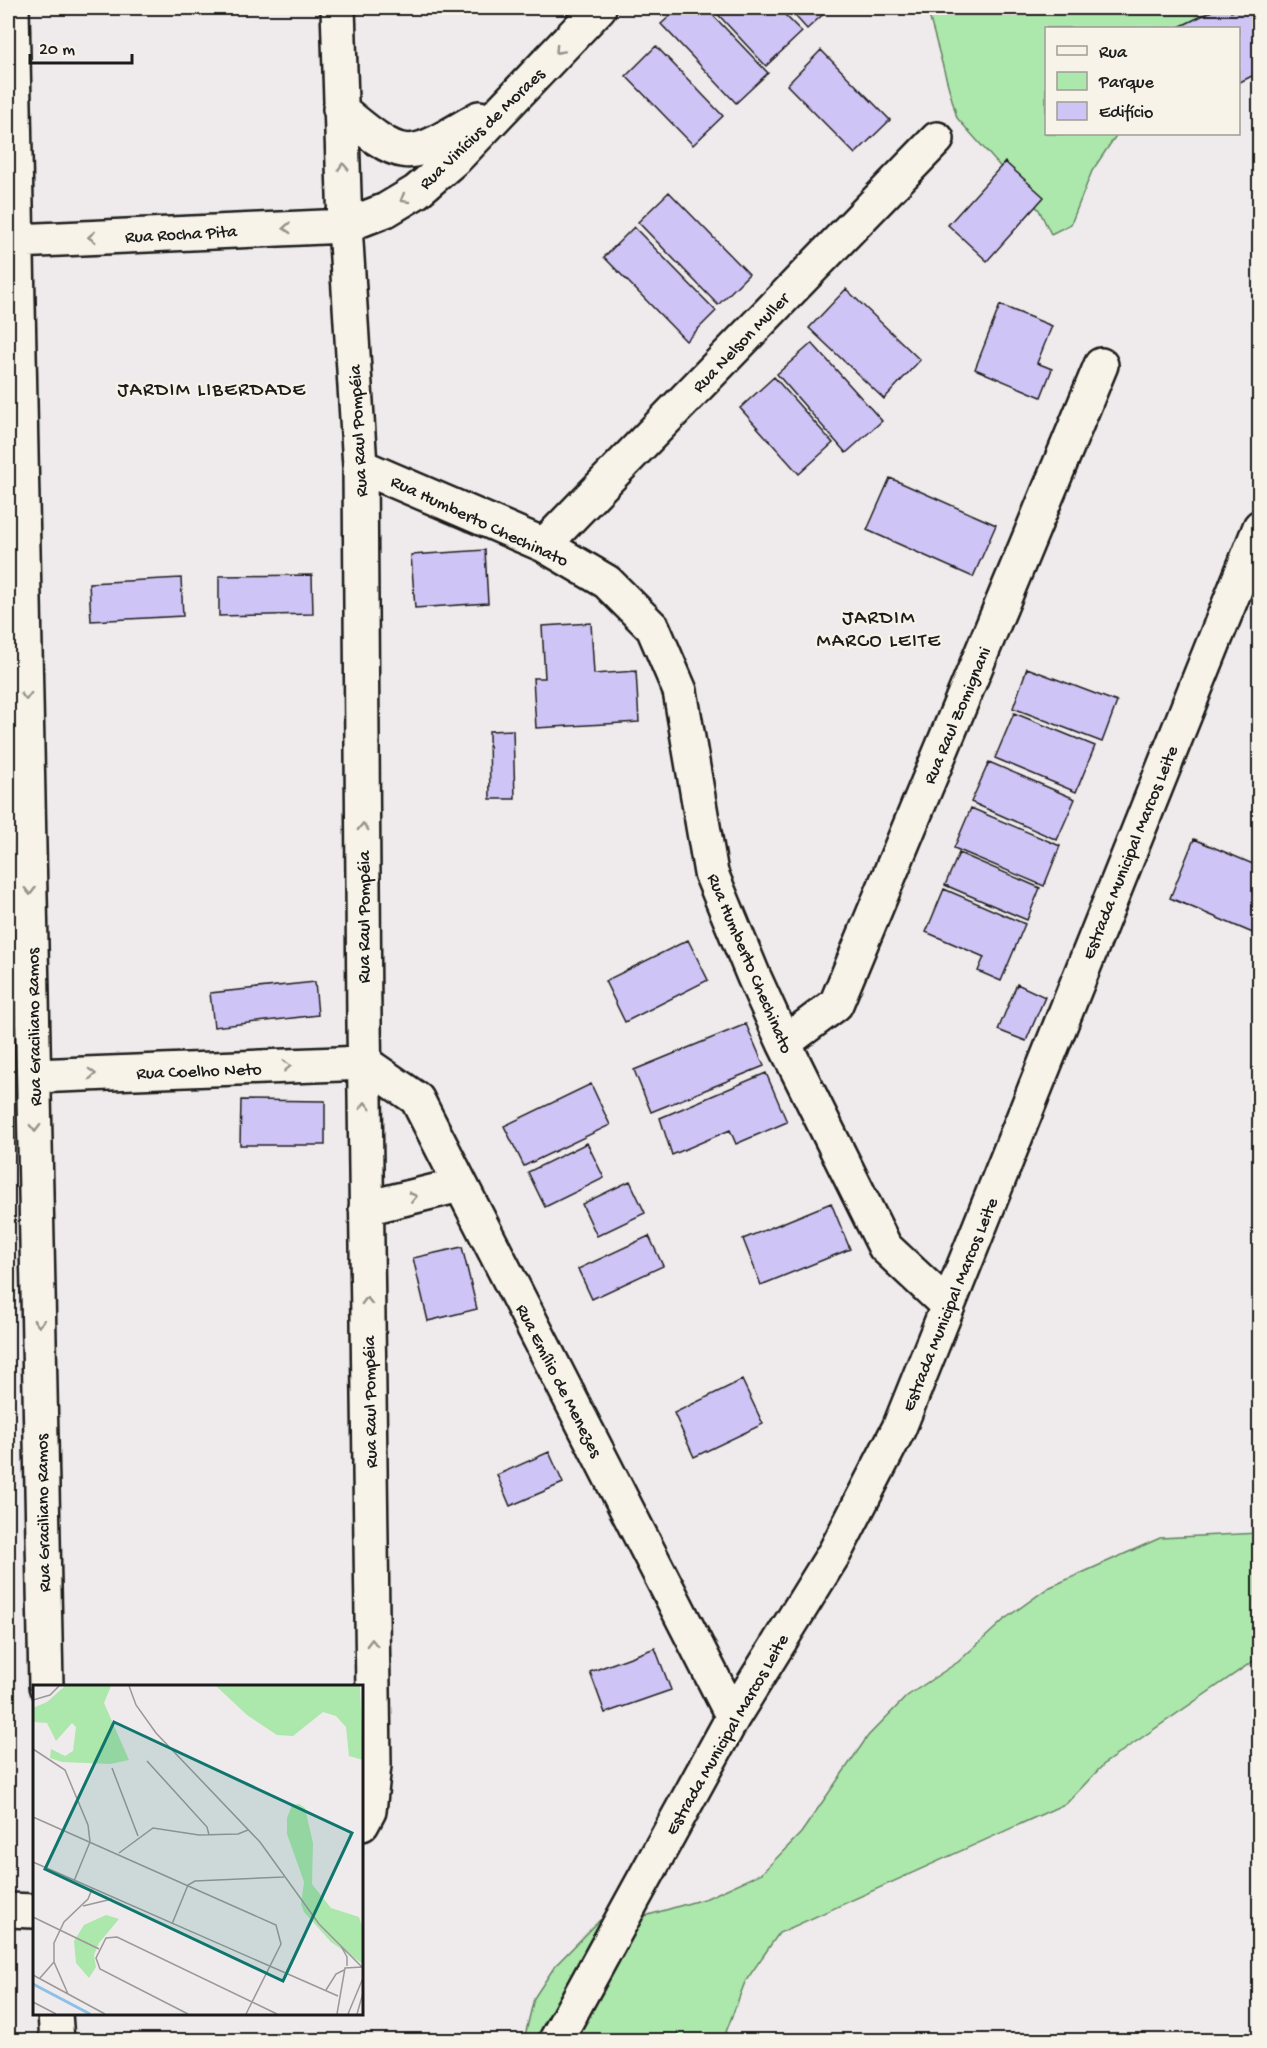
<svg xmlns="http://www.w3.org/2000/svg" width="1267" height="2048" font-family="'Gochi Hand',sans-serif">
	<rect width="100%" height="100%" fill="#efeaeb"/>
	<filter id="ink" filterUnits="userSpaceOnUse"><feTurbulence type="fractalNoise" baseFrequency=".0167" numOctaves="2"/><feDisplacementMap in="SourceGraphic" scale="12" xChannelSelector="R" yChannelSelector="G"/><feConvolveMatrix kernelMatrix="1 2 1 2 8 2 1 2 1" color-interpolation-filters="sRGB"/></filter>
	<g filter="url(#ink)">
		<path fill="#ace7ac" stroke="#648264" stroke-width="1.5" d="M 927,8 L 1259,8 L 1260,19 L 1238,28 L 1046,28 L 1046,134 L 1117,134 L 1092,171 L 1071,224 L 1051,234 L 1039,210 L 957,118 Z
			M 1259,1533 L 1259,1657 L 1105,1763 L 1067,1803 L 779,1933 L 745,1982 L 723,2040 L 524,2040 L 534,1998 L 555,1966 L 600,1920 L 638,1918 L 707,1898 L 762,1873 L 801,1833 L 868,1736 L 907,1696 L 958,1662 L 1006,1618 L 1048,1588 L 1160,1538 Z"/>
		<path fill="#cec4f6" stroke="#1c1c1c" stroke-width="1.5" d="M 679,8 L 706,8 L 768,73 L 736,103 L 661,24 Z
			M 712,8 L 778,8 L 802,32 L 766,66 Z
			M 788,8 L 830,8 L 807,29 Z
			M 1218,8 L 1229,8 L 1231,12 L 1240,8 L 1260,8 L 1260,72 L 1238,83 L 1238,28 L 1177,28 Z
			M 656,46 L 723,116 L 693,145 L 626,76 Z
			M 821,50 L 890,120 L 855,154 L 787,85 Z
			M 1005,162 L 1044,197 L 987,261 L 948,225 Z
			M 669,192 L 749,274 L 718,305 L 638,222 Z
			M 634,227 L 716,311 L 686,341 L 604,257 Z
			M 846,289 L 920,360 L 884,399 L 809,328 Z
			M 1000,305 L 1052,326 L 1037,363 L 1052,369 L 1041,397 L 975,369 Z
			M 812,343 L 882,421 L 846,453 L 777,374 Z
			M 774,377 L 833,443 L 799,474 L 740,408 Z
			M 890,478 L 996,525 L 973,577 L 867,530 Z
			M 485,550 L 488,603 L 415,608 L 411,555 Z
			M 312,575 L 313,614 L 219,616 L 219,576 Z
			M 181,578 L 183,616 L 91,621 L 89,583 Z
			M 591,623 L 594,674 L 636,671 L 639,722 L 536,728 L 533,678 L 545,678 L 542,626 Z
			M 1027,668 L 1117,702 L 1102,742 L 1013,708 Z
			M 1014,713 L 1095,746 L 1076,792 L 995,758 Z
			M 513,730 L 515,799 L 490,799 L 489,731 Z
			M 989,762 L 1075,799 L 1057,840 L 971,802 Z
			M 971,808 L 1060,846 L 1044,886 L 954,848 Z
			M 1194,839 L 1260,867 L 1260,936 L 1170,898 Z
			M 959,853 L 1040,888 L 1027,920 L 945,885 Z
			M 944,889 L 1025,924 L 1001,981 L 978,971 L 984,957 L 926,932 Z
			M 688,940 L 708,980 L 625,1022 L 605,981 Z
			M 315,982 L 318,1015 L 214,1027 L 210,993 Z
			M 1017,984 L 1045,997 L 1026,1041 L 998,1030 Z
			M 746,1024 L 764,1066 L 651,1112 L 634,1070 Z
			M 766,1073 L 787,1122 L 736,1144 L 730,1130 L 672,1155 L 660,1118 Z
			M 591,1084 L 610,1125 L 524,1166 L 504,1126 Z
			M 241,1100 L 325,1101 L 325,1145 L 240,1145 Z
			M 587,1143 L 604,1178 L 545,1207 L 528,1172 Z
			M 630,1181 L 645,1213 L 597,1236 L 582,1204 Z
			M 831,1203 L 850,1249 L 761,1285 L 743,1239 Z
			M 649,1236 L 663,1266 L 592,1299 L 578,1269 Z
			M 462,1247 L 477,1309 L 428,1321 L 413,1258 Z
			M 742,1380 L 763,1424 L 694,1457 L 674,1413 Z
			M 549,1452 L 563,1483 L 510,1506 L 497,1475 Z
			M 655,1648 L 671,1690 L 605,1713 L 590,1672 Z"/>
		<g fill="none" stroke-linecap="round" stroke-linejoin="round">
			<g stroke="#1c1c1c" stroke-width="38">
				<path id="minor" d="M 12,8 L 46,1686
					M 338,8 L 345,226 L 360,466 L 364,1022 L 374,1765 L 369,1811 L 362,1824
					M 340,109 C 407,165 406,161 479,118
					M 17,241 L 345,226 L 386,210 L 416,192 L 457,157 L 599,8
					M 360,466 L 544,545 L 607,582 L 653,628 L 680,691 L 711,873 L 754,977 L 784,1043 L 885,1247 L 948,1306
					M 544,545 L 937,139
					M 784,1043 L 836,1004 L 1101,365
					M 34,1076 L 365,1063 L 417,1099 L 733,1717
					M 366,1208 L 460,1185
					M 8,1910 L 34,1911
					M 55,2014 L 57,2040
					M 556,2040 L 733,1717 L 835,1552 L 899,1428 L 1260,527"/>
			</g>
			<use href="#minor" stroke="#f7f3e8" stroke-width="33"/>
		</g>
		<defs><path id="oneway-chevron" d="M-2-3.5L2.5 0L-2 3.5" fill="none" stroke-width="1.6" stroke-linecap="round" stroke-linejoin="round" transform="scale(1.5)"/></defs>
		<g stroke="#94928c">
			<use href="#oneway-chevron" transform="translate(559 50) rotate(133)"/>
			<use href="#oneway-chevron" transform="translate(343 167) rotate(-92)"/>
			<use href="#oneway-chevron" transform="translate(404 199) rotate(149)"/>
			<use href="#oneway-chevron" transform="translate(287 228) rotate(177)"/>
			<use href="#oneway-chevron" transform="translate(92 237) rotate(177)"/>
			<use href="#oneway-chevron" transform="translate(26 696) rotate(89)"/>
			<use href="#oneway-chevron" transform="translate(363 827) rotate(-90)"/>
			<use href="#oneway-chevron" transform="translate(30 891) rotate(89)"/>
			<use href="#oneway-chevron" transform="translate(287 1066) rotate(-2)"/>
			<use href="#oneway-chevron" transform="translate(92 1074) rotate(-2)"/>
			<use href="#oneway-chevron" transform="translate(365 1106) rotate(-90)"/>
			<use href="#oneway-chevron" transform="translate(35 1128) rotate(89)"/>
			<use href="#oneway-chevron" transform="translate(413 1197) rotate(-13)"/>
			<use href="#oneway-chevron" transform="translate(367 1301) rotate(-91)"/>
			<use href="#oneway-chevron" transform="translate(39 1323) rotate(89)"/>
			<use href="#oneway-chevron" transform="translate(372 1643) rotate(-91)"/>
		</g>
	</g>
	<g text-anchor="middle" stroke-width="4.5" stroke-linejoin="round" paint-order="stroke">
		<g font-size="18" fill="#1c1c1c" stroke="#f7f3e8">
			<text transform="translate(481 128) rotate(-44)" y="6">Rua Vinícius de Moraes</text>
			<text transform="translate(181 233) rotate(-3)" y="6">Rua Rocha Pita</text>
			<text transform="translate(740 342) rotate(-46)" y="6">Rua Nelson Muller</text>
			<text transform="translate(357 431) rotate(-93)" y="6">Rua Raul Pompéia</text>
			<text transform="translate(480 520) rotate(25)" y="6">Rua Humberto Chechinato</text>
			<text transform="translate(956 715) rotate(-67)" y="6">Rua Raul Zomignani</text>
			<text transform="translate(1129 852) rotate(-68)" y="6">Estrada Municipal Marcos Leite</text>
			<text transform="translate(363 917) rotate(-90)" y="6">Rua Raul Pompéia</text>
			<text transform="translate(751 963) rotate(67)" y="6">Rua Humberto Chechinato</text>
			<text transform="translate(33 1027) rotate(-91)" y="6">Rua Graciliano Ramos</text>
			<text transform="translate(199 1070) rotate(-2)" y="6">Rua Coelho Neto</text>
			<text transform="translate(949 1304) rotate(-68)" y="6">Estrada Municipal Marcos Leite</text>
			<text transform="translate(560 1380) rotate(63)" y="6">Rua Emílio de Menezes</text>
			<text transform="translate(369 1402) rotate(-91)" y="6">Rua Raul Pompéia</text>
			<text transform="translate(42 1513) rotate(-91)" y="6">Rua Graciliano Ramos</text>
			<text transform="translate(726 1734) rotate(-60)" y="6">Estrada Municipal Marcos Leite</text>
		</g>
		<g font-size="20" letter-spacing="1.5" fill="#1c1c1c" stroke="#f7f3e8">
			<text x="212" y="395">JARDIM LIBERDADE</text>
			<text x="879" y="623">JARDIM<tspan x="879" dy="23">MARCO LEITE</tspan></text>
		</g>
	</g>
	<g transform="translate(33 1685)">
		<rect width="330" height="330" fill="#efeaeb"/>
		<path d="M 32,1 L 78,1 L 71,18 L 96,75 L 77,79 L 29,77 L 17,73 L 18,64 L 32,71 L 40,66 L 43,42 L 39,38 L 23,56 L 14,38 L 0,37 L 0,23 L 14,17 ZM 183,1 L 327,1 L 330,75 L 316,71 L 313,42 L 303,31 L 290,27 L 260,51 L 244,50 L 214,30 ZM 266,119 L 272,123 L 280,158 L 279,199 L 298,223 L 326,232 L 330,244 L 330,279 L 298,257 L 271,227 L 268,219 L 271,197 L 254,149 L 254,133 L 259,120 ZM 73,230 L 86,234 L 66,258 L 61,270 L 63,282 L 56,293 L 43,278 L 41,256 L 51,240 Z" fill="#ace7ac"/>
		<path fill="none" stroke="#8bc0e8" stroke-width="3" d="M 0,299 L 57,329"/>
		<path fill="none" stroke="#9b9898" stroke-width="1.5" d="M 96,1 L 103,20 L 123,48 L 227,157 L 286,239 L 329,282M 0,15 L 17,10 L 26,1M 0,64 L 32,85 L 55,140 L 57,157 L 41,196M 114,76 L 174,142 L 176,150M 79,83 L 105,151M 0,132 L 243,240 L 248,259 L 213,329M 86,168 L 120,143 L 166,150 L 205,149 L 215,145M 0,177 L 305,311M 50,221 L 79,214M 0,232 L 66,264M 139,239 L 155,200 L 162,196 L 251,192M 308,261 L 314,272 L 314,281M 0,290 L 72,329M 7,293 L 21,277M 293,305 L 303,289 L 311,285M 35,309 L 21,277 L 21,258 L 31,237 L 55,214 L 59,204M 0,317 L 23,329M 155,329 L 67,284 L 63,273 L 73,253 L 84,252 L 244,329M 304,329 L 312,283 L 330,282M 315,329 L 330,293M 324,329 L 330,308"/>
		<path fill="#0f766e" fill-opacity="0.15" stroke="#0f766e" stroke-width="3" d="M 81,37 L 319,148 L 250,296 L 12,184 Z"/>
		<rect width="330" height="330" fill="none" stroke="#1c1c1c" stroke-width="3"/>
	</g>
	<rect width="1267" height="2048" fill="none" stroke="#f7f3e8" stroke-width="30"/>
	<rect x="15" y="15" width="1237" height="2018" fill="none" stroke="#1c1c1c" stroke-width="2" filter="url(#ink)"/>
	<rect x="1045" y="27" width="195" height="108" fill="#f7f3e8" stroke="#9f9d96" stroke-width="1.5"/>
	<rect x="1057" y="46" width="30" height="9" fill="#f7f3e8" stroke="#9f9d96" stroke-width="1.5"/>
	<text x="1099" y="57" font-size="18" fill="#1c1c1c">Rua</text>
	<rect x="1057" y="72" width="30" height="18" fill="#ace7ac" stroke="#9f9d96" stroke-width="1.5"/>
	<text x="1099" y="87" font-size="18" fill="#1c1c1c">Parque</text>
	<rect x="1057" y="102" width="30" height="18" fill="#cec4f6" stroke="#9f9d96" stroke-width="1.5"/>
	<text x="1099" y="117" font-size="18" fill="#1c1c1c">Edifício</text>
	<path d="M30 54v9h102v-9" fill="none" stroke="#1c1c1c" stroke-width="3"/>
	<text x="39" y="54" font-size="18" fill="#1c1c1c" stroke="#f7f3e8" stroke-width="4.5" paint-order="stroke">20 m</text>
</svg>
